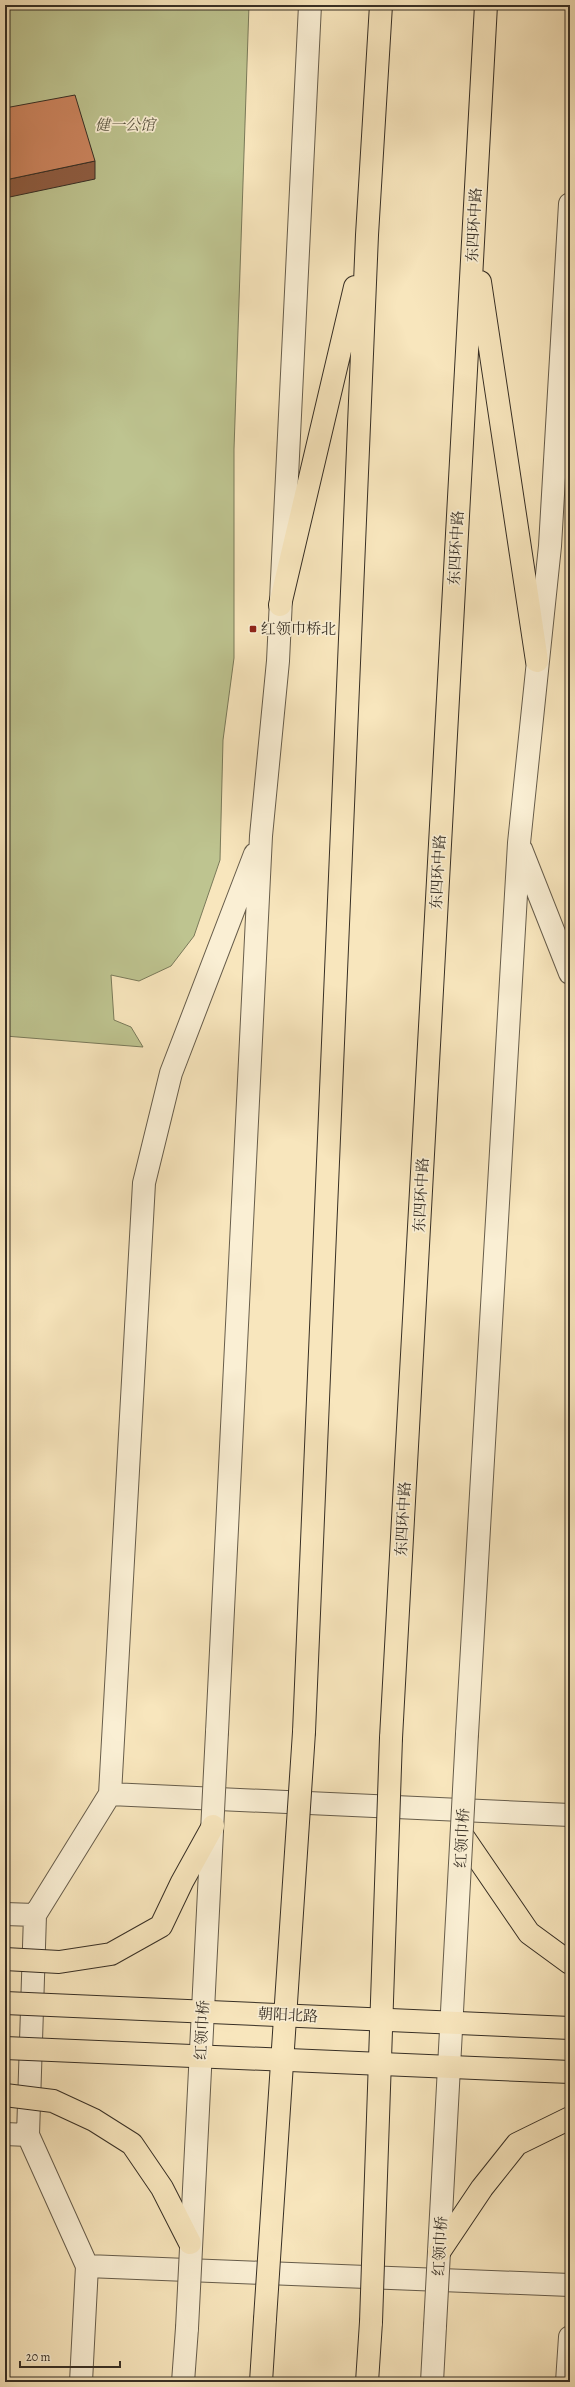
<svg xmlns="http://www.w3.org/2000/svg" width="575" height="2387" font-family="Alegreya,'Noto Serif SC',serif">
	<rect width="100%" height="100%" fill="#f8e6bd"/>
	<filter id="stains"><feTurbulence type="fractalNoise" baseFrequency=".005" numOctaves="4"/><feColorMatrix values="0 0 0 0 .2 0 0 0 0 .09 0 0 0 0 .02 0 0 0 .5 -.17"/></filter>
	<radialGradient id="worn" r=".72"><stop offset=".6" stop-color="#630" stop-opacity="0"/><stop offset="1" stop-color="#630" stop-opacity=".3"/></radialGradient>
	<path fill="#bec490" stroke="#7a7a5a" d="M 5,5 L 249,5 L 234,449 L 234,658 L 223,740 L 220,860 L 194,936 L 171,966 L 139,981 L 111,975 L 114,1020 L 131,1027 L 143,1047 L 5,1036 Z"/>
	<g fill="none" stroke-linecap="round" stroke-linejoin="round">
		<g stroke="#675d4b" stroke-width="24">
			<path id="minor" d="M 521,849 L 570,973
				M 217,1732 L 261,836 L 278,661 L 310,5
				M 467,1734 L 519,843 L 550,546 L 570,204
				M 110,1794 L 570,1815
				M 5,1914 L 35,1915 L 110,1794 L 144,1183 L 171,1073 L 255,854
				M 5,2134 L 28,2135 L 87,2266 L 81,2382
				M 28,2135 L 35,1915
				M 87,2266 L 570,2285
				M 183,2382 L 187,2328
				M 432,2382 L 435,2326
				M 567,2382 L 570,2337"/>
		</g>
		<g stroke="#372f25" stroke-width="24">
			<path id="major" d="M 462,1835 L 529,1933 L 570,1963"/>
		</g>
		<g stroke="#372f25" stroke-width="24">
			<path id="highway" d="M 480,282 L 537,661
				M 280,605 L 355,287
				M 304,1732 L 367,235 L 381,5
				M 391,1738 L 486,5
				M 261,2382 L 265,2319
				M 367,2382 L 371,2322"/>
		</g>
		<use href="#minor" stroke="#faefd4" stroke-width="22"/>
		<use href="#major" stroke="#f8e6bd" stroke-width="22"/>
		<use href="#highway" stroke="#f8e6bd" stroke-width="22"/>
		<g stroke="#675d4b" stroke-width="24" stroke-linecap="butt">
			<path id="minor-bridge" d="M 435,2326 L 467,1734
				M 187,2328 L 217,1732"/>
		</g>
		<g stroke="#372f25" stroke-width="24" stroke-linecap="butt">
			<path id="major-bridge" d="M 5,1959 L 59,1962 L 111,1954 L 161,1926 L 182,1882 L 213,1826
				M 5,2003 L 570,2028
				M 5,2048 L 570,2072
				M 5,2095 L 53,2101 L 94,2120 L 132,2144 L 162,2188 L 190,2243
				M 439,2252 L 482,2188 L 517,2144 L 570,2118"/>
		</g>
		<g stroke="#372f25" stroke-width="24" stroke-linecap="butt">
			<path id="highway-bridge" d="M 265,2319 L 304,1732
				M 371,2322 L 391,1738"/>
		</g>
		<use href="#minor-bridge" stroke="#faefd4" stroke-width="22"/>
		<use href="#major-bridge" stroke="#f8e6bd" stroke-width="22"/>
		<use href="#highway-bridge" stroke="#f8e6bd" stroke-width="22"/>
	</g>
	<path fill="#8f5d42" stroke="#372f25" d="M 95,161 L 95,179 L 5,198 L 5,180 Z"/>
	<path fill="#cc855f" stroke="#372f25" d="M 75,95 L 95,161 L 5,180 L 5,108 Z"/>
	<rect fill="#8f2418" stroke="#faefd4" stroke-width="1.5" x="249" y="625" width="8" height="8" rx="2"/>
	<g text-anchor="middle" stroke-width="3.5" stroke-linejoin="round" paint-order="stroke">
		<g font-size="15" font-style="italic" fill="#595440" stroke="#faefd4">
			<text x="125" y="130">健一公馆</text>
		</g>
		<g font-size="15" fill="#372f25" stroke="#faefd4">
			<text transform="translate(474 225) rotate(-87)" y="5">东四环中路</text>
			<text transform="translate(456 548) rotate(-87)" y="5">东四环中路</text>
			<text transform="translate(438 872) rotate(-87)" y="5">东四环中路</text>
			<text transform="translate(421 1195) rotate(-87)" y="5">东四环中路</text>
			<text transform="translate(403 1519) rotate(-87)" y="5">东四环中路</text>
			<text transform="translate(462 1838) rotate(-87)" y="5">红领巾桥</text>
			<text transform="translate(288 2015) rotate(3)" y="5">朝阳北路</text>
			<text transform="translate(202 2030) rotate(-87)" y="5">红领巾桥</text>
			<text transform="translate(440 2246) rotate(-87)" y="5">红领巾桥</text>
		</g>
		<g font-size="15" fill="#372f25" stroke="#faefd4" text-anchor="start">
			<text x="261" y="634">红领巾桥北</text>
		</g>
	</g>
	<rect width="575" height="2387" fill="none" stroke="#f8e6bd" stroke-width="20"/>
	<rect x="6" y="6" width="563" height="2375" fill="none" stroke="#372f25" stroke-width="2"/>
	<rect x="10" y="10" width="555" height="2367" fill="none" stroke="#372f25"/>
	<path d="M20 2361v6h100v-6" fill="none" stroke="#372f25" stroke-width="2"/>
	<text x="26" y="2361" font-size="12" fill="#372f25" stroke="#faefd4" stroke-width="3" paint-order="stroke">20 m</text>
	<rect width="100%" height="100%" filter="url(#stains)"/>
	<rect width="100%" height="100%" fill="url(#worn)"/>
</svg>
